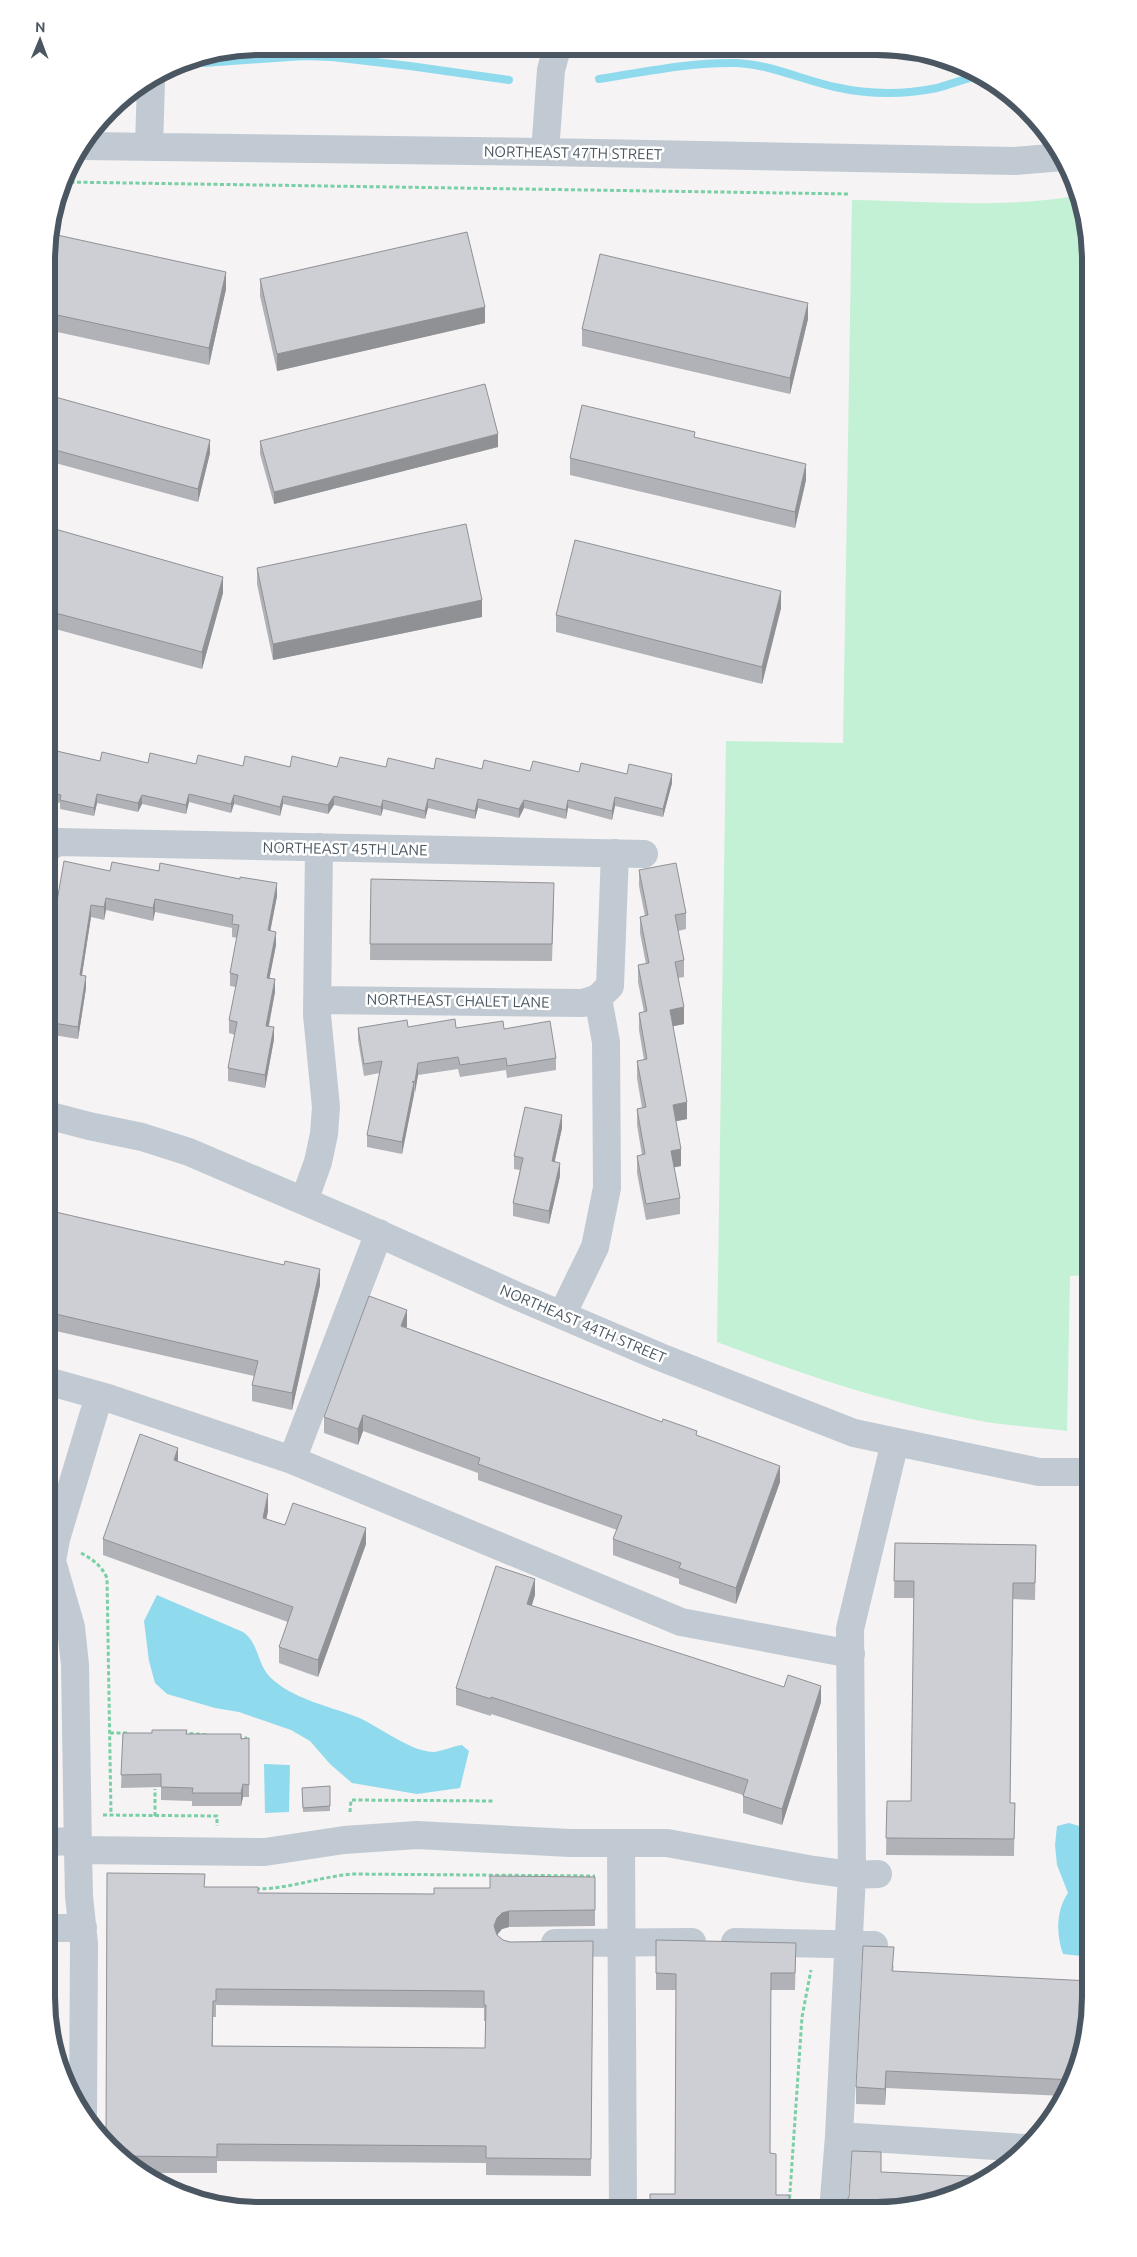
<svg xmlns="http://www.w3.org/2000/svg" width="1137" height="2257" font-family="Ubuntu,sans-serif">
	<rect width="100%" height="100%" fill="#f5f3f3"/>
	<path fill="#c3f1d5" d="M 1080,195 L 1091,260 L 1090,1275 L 1070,1276 L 1067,1431 C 1037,1427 1006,1426 976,1420 C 885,1402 804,1375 717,1342 L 726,741 L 843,743 L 852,200 C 925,201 1009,209 1080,195 Z"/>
	<path fill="#90daee" d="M 157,1595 L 243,1632 C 259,1643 257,1664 270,1677 C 292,1699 329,1706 357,1717 C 379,1726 409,1751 433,1752 C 440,1752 453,1746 462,1745 L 469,1751 L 460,1788 L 417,1794 L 352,1783 L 330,1764 L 310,1741 L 291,1730 L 239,1712 L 215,1708 L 167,1694 L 155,1683 L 149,1661 L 144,1621 Z
		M 264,1764 L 290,1765 L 289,1812 L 265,1813 Z
		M 1069,1823 L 1079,1826 L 1090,1826 L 1090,1957 L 1063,1954 C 1056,1935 1056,1910 1068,1893 L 1057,1865 L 1055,1845 L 1057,1826 Z"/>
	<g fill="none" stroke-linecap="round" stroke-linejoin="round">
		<path stroke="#90daee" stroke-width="8" d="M 204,63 L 304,56 L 332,57 L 410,66 L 509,80
			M 599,79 C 644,72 691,62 736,63 C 769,64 803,80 835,87 C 870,95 903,95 937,88 C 952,84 966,78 981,75"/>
		<path stroke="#7ad0a6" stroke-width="3" stroke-dasharray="4 2.5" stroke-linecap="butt" d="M 64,182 L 850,194
			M 81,1553 C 92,1559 101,1565 107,1578 L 111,1815
			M 110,1733 L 127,1733
			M 183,1733 L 209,1735
			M 238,1738 L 247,1738
			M 350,1812 L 351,1800 L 495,1801
			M 103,1815 L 217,1816 L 217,1826
			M 155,1816 L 155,1789
			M 256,1889 C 289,1889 319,1877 352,1874 L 595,1876
			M 47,1998 L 51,1980 L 50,1954
			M 791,2211 L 789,2207 L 802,2017 L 811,1970"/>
		<path stroke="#c1cad2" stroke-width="28" d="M 84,146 L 545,152 L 1015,161 L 1063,157
			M 149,147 L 151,80
			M 545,152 L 551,70 L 557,48
			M 47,849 L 57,842 L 644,854
			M 598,998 L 610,986 L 615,853
			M 317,1000 L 583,1003 L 598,998
			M 47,1115 L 89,1126 L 142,1137 L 189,1152 L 362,1226 L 517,1296 L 660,1357 L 854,1433 L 1039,1472 L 1090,1472
			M 304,1201 L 318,1162 L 324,1134 L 326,1107 L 317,1015 L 319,847
			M 562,1315 L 595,1247 L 607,1188 L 606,1042 L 598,998
			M 47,1381 L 108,1398 L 292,1460 L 681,1622 L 851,1654
			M 292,1460 L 379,1233
			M 46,1842 L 78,1841
			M 621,1843 L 623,2210
			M 78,1850 L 265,1852 L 344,1840 L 417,1835 L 570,1843 L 667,1843 L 808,1869 L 852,1875 L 878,1874
			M 46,1928 L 83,1928
			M 735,1942 L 874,1945
			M 555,1943 L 692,1942
			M 83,2116 L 84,1944 L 79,1896 L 78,1850 L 75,1665 L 71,1627 L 52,1561 L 56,1539 L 99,1396
			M 839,2136 L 1025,2148
			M 833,2211 L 839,2136 L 852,1875 L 850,1629 L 895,1442"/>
	</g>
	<path fill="#b0b2b7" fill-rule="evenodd" d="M 48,233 L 226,289 L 209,365 L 48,330 Z
		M 260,279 L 485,323 L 277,371 L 260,296 Z
		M 808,319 L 790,394 L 582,346 L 582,329 Z
		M 48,395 L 210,453 L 198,502 L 48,461 Z
		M 695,437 L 806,480 L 795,528 L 570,475 L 570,458 Z
		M 260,441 L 498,447 L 274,504 L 260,454 Z
		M 48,527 L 223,593 L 202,669 L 48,627 Z
		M 257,568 L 482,617 L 273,660 L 257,584 Z
		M 781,608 L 762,684 L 556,632 L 556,615 Z
		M 48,749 L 100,761 L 243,766 L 386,767 L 579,772 L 627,774 L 672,783 L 663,817 L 615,806 L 612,820 L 568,808 L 566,819 L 524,808 L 519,818 L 478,808 L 475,819 L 428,808 L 425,819 L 383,809 L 381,816 L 334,805 L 328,814 L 283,804 L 280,816 L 234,804 L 231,813 L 189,802 L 186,814 L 142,804 L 138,812 L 97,803 L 94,816 L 60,809 L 60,803 L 47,800 Z
		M 639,870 L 686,913 L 686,929 L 678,931 L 684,960 L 684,977 L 678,978 L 684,1024 L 673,1026 L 687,1119 L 676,1121 L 681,1166 L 674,1167 L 680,1198 L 680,1214 L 646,1220 L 637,1173 L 637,1156 L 642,1155 L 637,1125 L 637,1109 L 642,1108 L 637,1078 L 637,1061 L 644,1060 L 639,1030 L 639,1013 L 644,1012 L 638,982 L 638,965 L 646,964 L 640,933 L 640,917 L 645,916 L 639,886 Z
		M 110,871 L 277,896 L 270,931 L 276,945 L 269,979 L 275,992 L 269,1026 L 274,1039 L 265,1088 L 228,1081 L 228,1068 L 235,1035 L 229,1033 L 229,1020 L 236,987 L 230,986 L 230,973 L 237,938 L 232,937 L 232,928 L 155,912 L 153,921 L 106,910 L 104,920 L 91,917 L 82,975 L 86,988 L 78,1039 L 47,1034 L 47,1002 L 50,986 L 47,986 L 47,958 Z
		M 371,879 L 554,899 L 552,961 L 370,960 Z
		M 408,1027 L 504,1029 L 556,1058 L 556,1070 L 507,1078 L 506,1070 L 460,1077 L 458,1069 L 418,1075 L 402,1154 L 367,1147 L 367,1135 L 380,1073 L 364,1076 L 358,1040 L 358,1028 Z
		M 562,1128 L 554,1162 L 560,1176 L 549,1224 L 513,1216 L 513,1203 L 520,1170 L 514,1169 L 514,1156 Z
		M 47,1210 L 320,1285 L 292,1410 L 252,1401 L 252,1385 L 254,1376 L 47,1329 Z
		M 407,1326 L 406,1328 L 697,1436 L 780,1482 L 736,1604 L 679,1584 L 679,1579 L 613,1555 L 613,1539 L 617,1530 L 478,1480 L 478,1473 L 363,1431 L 358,1445 L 324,1433 L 324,1417 Z
		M 178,1462 L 268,1511 L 266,1520 L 285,1525 L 366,1544 L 318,1677 L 279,1663 L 279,1647 L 288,1622 L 103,1555 L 103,1539 Z
		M 895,1543 L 1036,1545 L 1035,1600 L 1013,1599 L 1010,1803 L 1015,1803 L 1014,1856 L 886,1855 L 887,1801 L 911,1801 L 914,1598 L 894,1598 Z
		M 535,1595 L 531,1606 L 821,1702 L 782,1825 L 743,1813 L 743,1795 L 491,1714 L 491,1716 L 456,1705 L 456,1688 Z
		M 123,1733 L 186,1734 L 241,1739 L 249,1738 L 249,1797 L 243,1797 L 241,1806 L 192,1806 L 192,1801 L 161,1800 L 161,1787 L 121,1788 Z
		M 330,1786 L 330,1811 L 303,1812 L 302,1788 Z
		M 595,1877 L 595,1926 L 509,1927 L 502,1929 L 497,1935 L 503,1940 L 510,1942 L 593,1941 L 591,2176 L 486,2175 L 486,2163 L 217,2161 L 217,2173 L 142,2173 L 119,2158 L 106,2142 L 205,1887 L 258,1893 L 434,1894 ZM 216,2005 L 484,2008 L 484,2021 L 486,2021 L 485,2048 L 213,2046 L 213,2017 L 216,2017 Z
		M 656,1940 L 796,1943 L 795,1990 L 771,1990 L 675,2194 L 676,1990 L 656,1990 Z
		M 894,1964 L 893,1971 L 1075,2078 L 1064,2096 L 886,2088 L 885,2105 L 856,2104 L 856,2087 Z"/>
	<path fill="#909195" d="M 226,272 L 226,289 L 209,365 L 209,348 Z
		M 808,303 L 808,319 L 790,394 L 790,378 Z
		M 485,307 L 485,323 L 277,371 L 277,354 Z
		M 498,434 L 498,447 L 274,504 L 274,492 Z
		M 210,440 L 210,453 L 198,502 L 198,489 Z
		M 806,464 L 806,480 L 795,528 L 795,512 Z
		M 223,577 L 223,593 L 202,669 L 202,652 Z
		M 781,591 L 781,608 L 762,684 L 762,667 Z
		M 482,600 L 482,617 L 273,660 L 273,644 Z
		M 672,774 L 672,783 L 663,817 L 663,809 Z
		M 97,794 L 97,803 L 94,816 L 94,808 Z
		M 189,794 L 189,802 L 186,814 L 186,805 Z
		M 142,795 L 142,804 L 138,812 L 138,803 Z
		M 234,795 L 234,804 L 231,813 L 231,804 Z
		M 283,796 L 283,804 L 280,816 L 280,807 Z
		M 334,796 L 334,805 L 328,814 L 328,805 Z
		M 615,797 L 615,806 L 612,820 L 612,811 Z
		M 428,799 L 428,808 L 425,819 L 425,811 Z
		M 478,799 L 478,808 L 475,819 L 475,811 Z
		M 383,800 L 383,809 L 381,816 L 381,807 Z
		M 524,800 L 524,808 L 519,818 L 519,809 Z
		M 568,800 L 568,808 L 566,819 L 566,810 Z
		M 277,883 L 277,896 L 268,943 L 268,930 Z
		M 106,898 L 106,910 L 104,920 L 104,907 Z
		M 155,899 L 155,912 L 153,921 L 153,908 Z
		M 91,905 L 91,917 L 80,987 L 80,975 Z
		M 276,932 L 276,945 L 267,991 L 267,978 Z
		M 86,976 L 86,988 L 78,1039 L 78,1027 Z
		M 275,979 L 275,992 L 266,1038 L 266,1026 Z
		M 684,1007 L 684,1024 L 670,1027 L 670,1010 Z
		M 274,1027 L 274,1039 L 265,1088 L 265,1075 Z
		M 418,1063 L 418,1075 L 415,1093 L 415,1081 Z
		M 414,1082 L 414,1094 L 402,1154 L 402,1142 Z
		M 687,1102 L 687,1119 L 673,1122 L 673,1105 Z
		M 562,1115 L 562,1128 L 552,1174 L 552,1161 Z
		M 681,1149 L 681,1166 L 671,1168 L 671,1151 Z
		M 560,1163 L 560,1176 L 549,1224 L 549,1211 Z
		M 320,1269 L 320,1285 L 292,1410 L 292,1393 Z
		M 407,1310 L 407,1326 L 401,1342 L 401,1326 Z
		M 363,1415 L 363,1431 L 358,1445 L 358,1429 Z
		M 178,1448 L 178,1464 L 174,1460 Z
		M 780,1466 L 780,1482 L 736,1604 L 736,1588 Z
		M 268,1494 L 268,1511 L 263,1535 L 263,1518 Z
		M 366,1528 L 366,1544 L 318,1677 L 318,1660 Z
		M 535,1579 L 535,1595 L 527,1621 L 527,1604 Z
		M 821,1686 L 821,1702 L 782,1825 L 782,1809 Z
		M 243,1784 L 243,1797 L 241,1806 L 241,1793 Z
		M 509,1911 L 509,1927 L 502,1929 L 497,1935 L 494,1926 L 497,1918 L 502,1913 Z
		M 886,2071 L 886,2088 L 885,2105 L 885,2089 Z"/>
	<path fill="#cdcfd5" stroke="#909195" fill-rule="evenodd" d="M 467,232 L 485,307 L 277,354 L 260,279 Z
		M 48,233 L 226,272 L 209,348 L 48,313 Z
		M 600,254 L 808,303 L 790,378 L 582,329 Z
		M 485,384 L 498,434 L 274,492 L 260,441 Z
		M 48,395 L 210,440 L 198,489 L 48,448 Z
		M 582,405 L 695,432 L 694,437 L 806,464 L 795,512 L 570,458 Z
		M 466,524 L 482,600 L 273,644 L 257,568 Z
		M 48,527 L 223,577 L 202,652 L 48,611 Z
		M 575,540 L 781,591 L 762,667 L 556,615 Z
		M 48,749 L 100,761 L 102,752 L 148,763 L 150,753 L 196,764 L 198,755 L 243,766 L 245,756 L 290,767 L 292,756 L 337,767 L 340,757 L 386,767 L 388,758 L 434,769 L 436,758 L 482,769 L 484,760 L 530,771 L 533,761 L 579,772 L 581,763 L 627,774 L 629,764 L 672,774 L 663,809 L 615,797 L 612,811 L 568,800 L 566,810 L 524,800 L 519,809 L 478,799 L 475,811 L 428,799 L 425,811 L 383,800 L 381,807 L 334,796 L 328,805 L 283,796 L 280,807 L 234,795 L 231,804 L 189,794 L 186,805 L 142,795 L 138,803 L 97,794 L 94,808 L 60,800 L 61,795 L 47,791 Z
		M 64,861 L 110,871 L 112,862 L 159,871 L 160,863 L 240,879 L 240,877 L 277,883 L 268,930 L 276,932 L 267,978 L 275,979 L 266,1026 L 274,1027 L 265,1075 L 228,1068 L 237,1022 L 229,1020 L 238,975 L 230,973 L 239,925 L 232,924 L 233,915 L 155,899 L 153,908 L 106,898 L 104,907 L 91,905 L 80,975 L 86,976 L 78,1027 L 47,1022 L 47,1002 L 52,974 L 47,973 L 47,958 Z
		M 676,863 L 686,913 L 675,915 L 684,960 L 675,962 L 684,1007 L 670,1010 L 687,1102 L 673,1105 L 681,1149 L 671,1151 L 680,1198 L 646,1204 L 637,1156 L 645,1154 L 637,1109 L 646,1107 L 637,1061 L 647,1059 L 639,1013 L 647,1011 L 638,965 L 649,963 L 640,917 L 648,915 L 639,870 Z
		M 371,879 L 554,883 L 552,944 L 370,944 Z
		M 455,1019 L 456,1028 L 503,1021 L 504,1029 L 550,1021 L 556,1058 L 507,1066 L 506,1058 L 460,1065 L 458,1057 L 418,1063 L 415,1081 L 412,1082 L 414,1082 L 402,1142 L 367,1135 L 382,1061 L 364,1064 L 358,1028 L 407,1020 L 408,1027 Z
		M 525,1107 L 562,1115 L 552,1161 L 560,1163 L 549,1211 L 513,1203 L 523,1158 L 514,1156 Z
		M 47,1210 L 284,1265 L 285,1261 L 320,1269 L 292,1393 L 252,1385 L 258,1361 L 47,1312 Z
		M 369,1296 L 407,1310 L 401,1326 L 662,1422 L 663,1419 L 697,1431 L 696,1435 L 780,1466 L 736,1588 L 679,1568 L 681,1563 L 613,1539 L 622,1516 L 478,1464 L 480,1458 L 363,1415 L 358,1429 L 324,1417 Z
		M 140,1434 L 178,1448 L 174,1460 L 268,1494 L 263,1518 L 285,1525 L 293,1503 L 366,1528 L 318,1660 L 279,1647 L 293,1607 L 103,1539 Z
		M 895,1543 L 1036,1545 L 1035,1583 L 1013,1583 L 1010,1803 L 1015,1803 L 1014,1839 L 886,1838 L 887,1801 L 911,1801 L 914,1581 L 894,1581 Z
		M 496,1566 L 535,1579 L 527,1604 L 784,1687 L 788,1675 L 821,1686 L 782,1809 L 743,1796 L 748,1780 L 491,1697 L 491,1699 L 456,1688 Z
		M 152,1730 L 187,1730 L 186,1734 L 241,1734 L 241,1739 L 249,1738 L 249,1785 L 243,1784 L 241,1793 L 192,1793 L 193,1788 L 161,1787 L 161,1774 L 121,1775 L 123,1733 L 152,1733 Z
		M 330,1786 L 330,1806 L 303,1808 L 302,1788 Z
		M 107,1873 L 205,1874 L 204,1887 L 258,1887 L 258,1893 L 434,1894 L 434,1888 L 490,1888 L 490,1876 L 595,1877 L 595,1910 L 509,1911 L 502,1913 L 497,1918 L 494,1926 L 497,1935 L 503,1940 L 510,1942 L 593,1941 L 591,2159 L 486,2158 L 486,2146 L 217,2144 L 217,2157 L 118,2156 L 106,2142 ZM 216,1989 L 484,1991 L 484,2005 L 486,2005 L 485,2048 L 212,2046 L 213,2001 L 216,2001 Z
		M 656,1940 L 796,1943 L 795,1973 L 771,1973 L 770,2153 L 776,2154 L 776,2195 L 789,2195 L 790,2210 L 650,2210 L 650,2194 L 675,2194 L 676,1974 L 656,1973 Z
		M 863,1946 L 894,1947 L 892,1971 L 1090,1981 L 1090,2011 L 1074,2080 L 886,2071 L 885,2089 L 856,2087 Z
		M 852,2151 L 881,2152 L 881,2172 L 991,2177 L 945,2199 L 877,2211 L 840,2211 L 840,2208 L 846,2203 L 849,2196 Z"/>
	<g text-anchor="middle" stroke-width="5" stroke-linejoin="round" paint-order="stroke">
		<g font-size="15" fill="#4a5661" stroke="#fff">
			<text transform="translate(573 153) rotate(1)" y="5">NORTHEAST 47TH STREET</text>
			<text transform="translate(345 849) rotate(1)" y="5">NORTHEAST 45TH LANE</text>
			<text transform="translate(458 1001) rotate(1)" y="5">NORTHEAST CHALET LANE</text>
			<text transform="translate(583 1324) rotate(23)" y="5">NORTHEAST 44TH STREET</text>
		</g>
	</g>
	<path d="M0 0H1137V2257H0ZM260 55H877A205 205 0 0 1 1082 260V1997A205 205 0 0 1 877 2202H260A205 205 0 0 1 55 1997V260A205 205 0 0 1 260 55Z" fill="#fff" fill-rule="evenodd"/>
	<path fill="none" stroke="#4a5661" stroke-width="6" d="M260 55H877A205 205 0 0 1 1082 260V1997A205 205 0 0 1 877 2202H260A205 205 0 0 1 55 1997V260A205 205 0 0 1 260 55Z"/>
	<g transform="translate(40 40) rotate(1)" stroke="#ffffff" stroke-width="4" paint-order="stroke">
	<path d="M0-4L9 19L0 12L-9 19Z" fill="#4a5661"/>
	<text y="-8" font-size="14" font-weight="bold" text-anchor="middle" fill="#4a5661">N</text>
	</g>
</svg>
